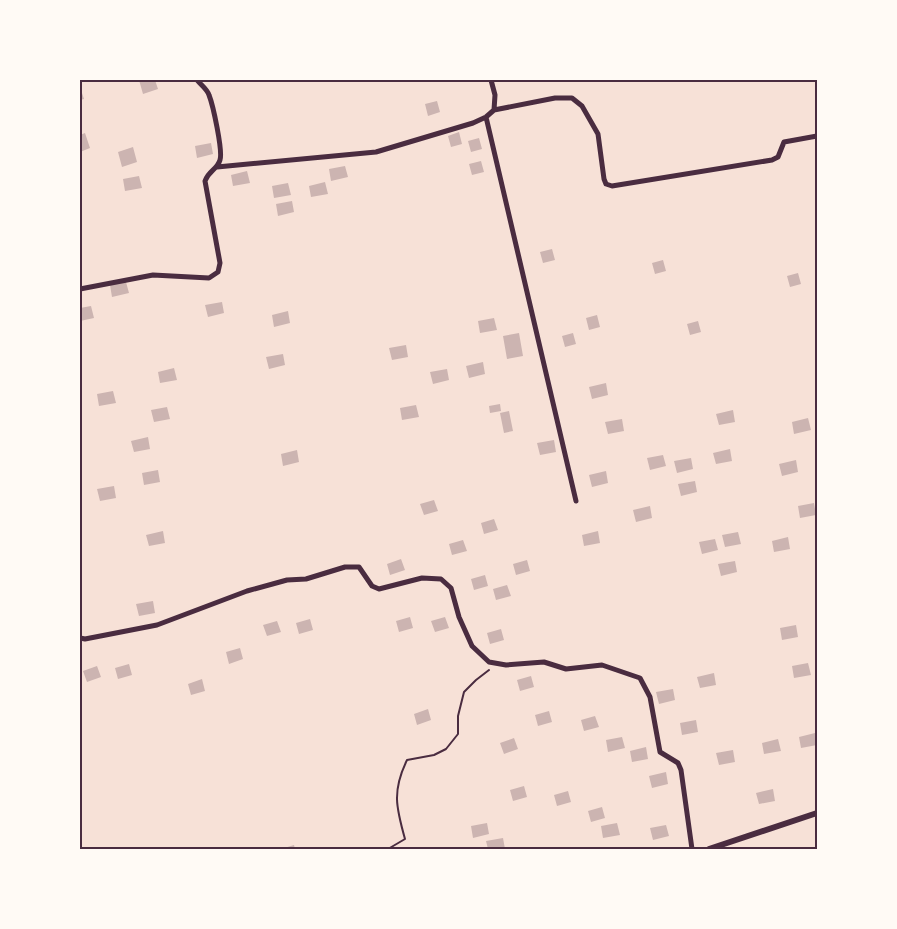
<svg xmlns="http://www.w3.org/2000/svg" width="897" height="929" font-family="Signika,sans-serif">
	<rect width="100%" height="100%" fill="#f7e1d7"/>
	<path fill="#ccb4b1" d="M 139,80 L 155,80 L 158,89 L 143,94 Z
		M 80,87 L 84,99 L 80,100 Z
		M 437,101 L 440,112 L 428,116 L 425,104 Z
		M 459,132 L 462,144 L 451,147 L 448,136 Z
		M 85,133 L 90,148 L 80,152 L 80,135 Z
		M 479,138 L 482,149 L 471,152 L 468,141 Z
		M 211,143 L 213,154 L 197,158 L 195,146 Z
		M 133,147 L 137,162 L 122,167 L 118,152 Z
		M 481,161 L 484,172 L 472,175 L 469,164 Z
		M 345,166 L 348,177 L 331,181 L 329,169 Z
		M 247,171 L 250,183 L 233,186 L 231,175 Z
		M 139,176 L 142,188 L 125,191 L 123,179 Z
		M 325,182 L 328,194 L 311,197 L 309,186 Z
		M 288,183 L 291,195 L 274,198 L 272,186 Z
		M 292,201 L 294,212 L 278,216 L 276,204 Z
		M 552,249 L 555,260 L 543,263 L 540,252 Z
		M 663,260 L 666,271 L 655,274 L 652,263 Z
		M 798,273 L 801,284 L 790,287 L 787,276 Z
		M 126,282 L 129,293 L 112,297 L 110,285 Z
		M 222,302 L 224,313 L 208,317 L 205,305 Z
		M 91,306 L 94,318 L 80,321 L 80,308 Z
		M 288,311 L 290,323 L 274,327 L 272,315 Z
		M 597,315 L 600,327 L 589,330 L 586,318 Z
		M 494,318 L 497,330 L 480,333 L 478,321 Z
		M 698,321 L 701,332 L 690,335 L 687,324 Z
		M 519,333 L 523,356 L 507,359 L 503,336 Z
		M 573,333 L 576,344 L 565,347 L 562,336 Z
		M 406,345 L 408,357 L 392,360 L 389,348 Z
		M 283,354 L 285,365 L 269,369 L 266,357 Z
		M 483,362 L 485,374 L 469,378 L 466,366 Z
		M 174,368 L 177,380 L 160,383 L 158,372 Z
		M 447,369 L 449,380 L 433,384 L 430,372 Z
		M 606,383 L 608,395 L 592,399 L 589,387 Z
		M 113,391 L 116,403 L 99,406 L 97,394 Z
		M 500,404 L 501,411 L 490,413 L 489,406 Z
		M 416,405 L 419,417 L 402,420 L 400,408 Z
		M 167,407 L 170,419 L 154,422 L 151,410 Z
		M 733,410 L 735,422 L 719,425 L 716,414 Z
		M 509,411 L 513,431 L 504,433 L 500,413 Z
		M 808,418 L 811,430 L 794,434 L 792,422 Z
		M 622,419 L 624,431 L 608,434 L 605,422 Z
		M 148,437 L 150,449 L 134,452 L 131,441 Z
		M 554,440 L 556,452 L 540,455 L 537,443 Z
		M 730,449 L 732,461 L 716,464 L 713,453 Z
		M 297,450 L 299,462 L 283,466 L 281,454 Z
		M 663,455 L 666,466 L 650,470 L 647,458 Z
		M 691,458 L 693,469 L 677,473 L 674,461 Z
		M 796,460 L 798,472 L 782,476 L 779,464 Z
		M 158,470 L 160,482 L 144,485 L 142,473 Z
		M 606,471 L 608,483 L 592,487 L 589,475 Z
		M 695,481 L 697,492 L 681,496 L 678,484 Z
		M 114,486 L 116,498 L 100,501 L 97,489 Z
		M 434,500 L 438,511 L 424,515 L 420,504 Z
		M 814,503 L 816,515 L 800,518 L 798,506 Z
		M 650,506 L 652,518 L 636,522 L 633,510 Z
		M 494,519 L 498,530 L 484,534 L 481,523 Z
		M 163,531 L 165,543 L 149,546 L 146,535 Z
		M 598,531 L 600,543 L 584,546 L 582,535 Z
		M 738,532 L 741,544 L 725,547 L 722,535 Z
		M 788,537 L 790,549 L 774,552 L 772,541 Z
		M 715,539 L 718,550 L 702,554 L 699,542 Z
		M 463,540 L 467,551 L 452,555 L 449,544 Z
		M 401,559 L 405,570 L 390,575 L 387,564 Z
		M 527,560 L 530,571 L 516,575 L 513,564 Z
		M 735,561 L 737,572 L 721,576 L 718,564 Z
		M 485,575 L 488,586 L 474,590 L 471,579 Z
		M 507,585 L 511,596 L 496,600 L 493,589 Z
		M 153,601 L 155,613 L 139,616 L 136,604 Z
		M 410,617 L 413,628 L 399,632 L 396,621 Z
		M 445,617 L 449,628 L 435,632 L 431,621 Z
		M 310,619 L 313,630 L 299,634 L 296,623 Z
		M 277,621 L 281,632 L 267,636 L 263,625 Z
		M 796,625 L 798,637 L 782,640 L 780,628 Z
		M 501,629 L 504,640 L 490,644 L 487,633 Z
		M 240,648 L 243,659 L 229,664 L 226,652 Z
		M 808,663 L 811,675 L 794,678 L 792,666 Z
		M 129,664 L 132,675 L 118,679 L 115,668 Z
		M 97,666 L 101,677 L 87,682 L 83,671 Z
		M 714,673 L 716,685 L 700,688 L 697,677 Z
		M 531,676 L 534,687 L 520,691 L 517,680 Z
		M 202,679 L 205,691 L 191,695 L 188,684 Z
		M 673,689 L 675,700 L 659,704 L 656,692 Z
		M 428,709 L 431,720 L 417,725 L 414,714 Z
		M 549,711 L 552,722 L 538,726 L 535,715 Z
		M 595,716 L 599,727 L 584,731 L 581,720 Z
		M 696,720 L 698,732 L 682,735 L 680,723 Z
		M 815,733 L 817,745 L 801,748 L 799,737 Z
		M 622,737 L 625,748 L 608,752 L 606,740 Z
		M 514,738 L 518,749 L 504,754 L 500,743 Z
		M 778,739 L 781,751 L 764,754 L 762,743 Z
		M 646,747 L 648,759 L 632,762 L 630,751 Z
		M 733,750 L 735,762 L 719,765 L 716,753 Z
		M 666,772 L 668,784 L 652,788 L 649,776 Z
		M 524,786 L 527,797 L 513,801 L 510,790 Z
		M 773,789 L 775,801 L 759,804 L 756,793 Z
		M 568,791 L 571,802 L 557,806 L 554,795 Z
		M 602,807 L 605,818 L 591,822 L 588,811 Z
		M 487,823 L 489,834 L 473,838 L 471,826 Z
		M 617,823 L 620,835 L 603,838 L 601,826 Z
		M 666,825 L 669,836 L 653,840 L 650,828 Z
		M 503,838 L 505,849 L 488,849 L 486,841 Z
		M 294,845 L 295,849 L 281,849 Z"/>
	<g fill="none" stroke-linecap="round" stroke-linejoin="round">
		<path stroke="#4a2c40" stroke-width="2" d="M 388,849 L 405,839 C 396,807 392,791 407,760 L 434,755 L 446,749 L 458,734 L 458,716 L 464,692 L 476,680 L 489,670"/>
		<path stroke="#4a2c40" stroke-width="5" d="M 494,110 L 555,98 L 572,98 L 582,106 L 598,134 L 604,179 L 606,184 L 612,186 L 772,160 L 778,157 L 784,142 L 817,136
			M 486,117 L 576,501
			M 217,167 L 376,152 L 473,123 L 486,117 L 494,110 L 495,95 L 491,80
			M 80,289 L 153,275 L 209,278 L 218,272 L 220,263 L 205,181 C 209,170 217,170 220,160 C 223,151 213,105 209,95 C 207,89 201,85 197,80
			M 80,638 L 85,639 L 157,625 L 247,591 L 287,580 L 306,579 L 345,567 L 359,567 L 372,586 L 379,589 L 422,578 L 441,579 L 451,588 L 459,617 L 472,646 L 489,662 L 506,665 L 544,662 L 566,669 L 602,665 L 640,678 L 650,697 L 660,752 L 678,763 L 681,770 L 692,849"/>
		<path stroke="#4a2c40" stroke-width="6" d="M 709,849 L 817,813"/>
	</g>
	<rect width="897" height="929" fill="none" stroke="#fffaf5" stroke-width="162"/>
	<rect x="81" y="81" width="735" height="767" fill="none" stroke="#4a2c40" stroke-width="2"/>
</svg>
